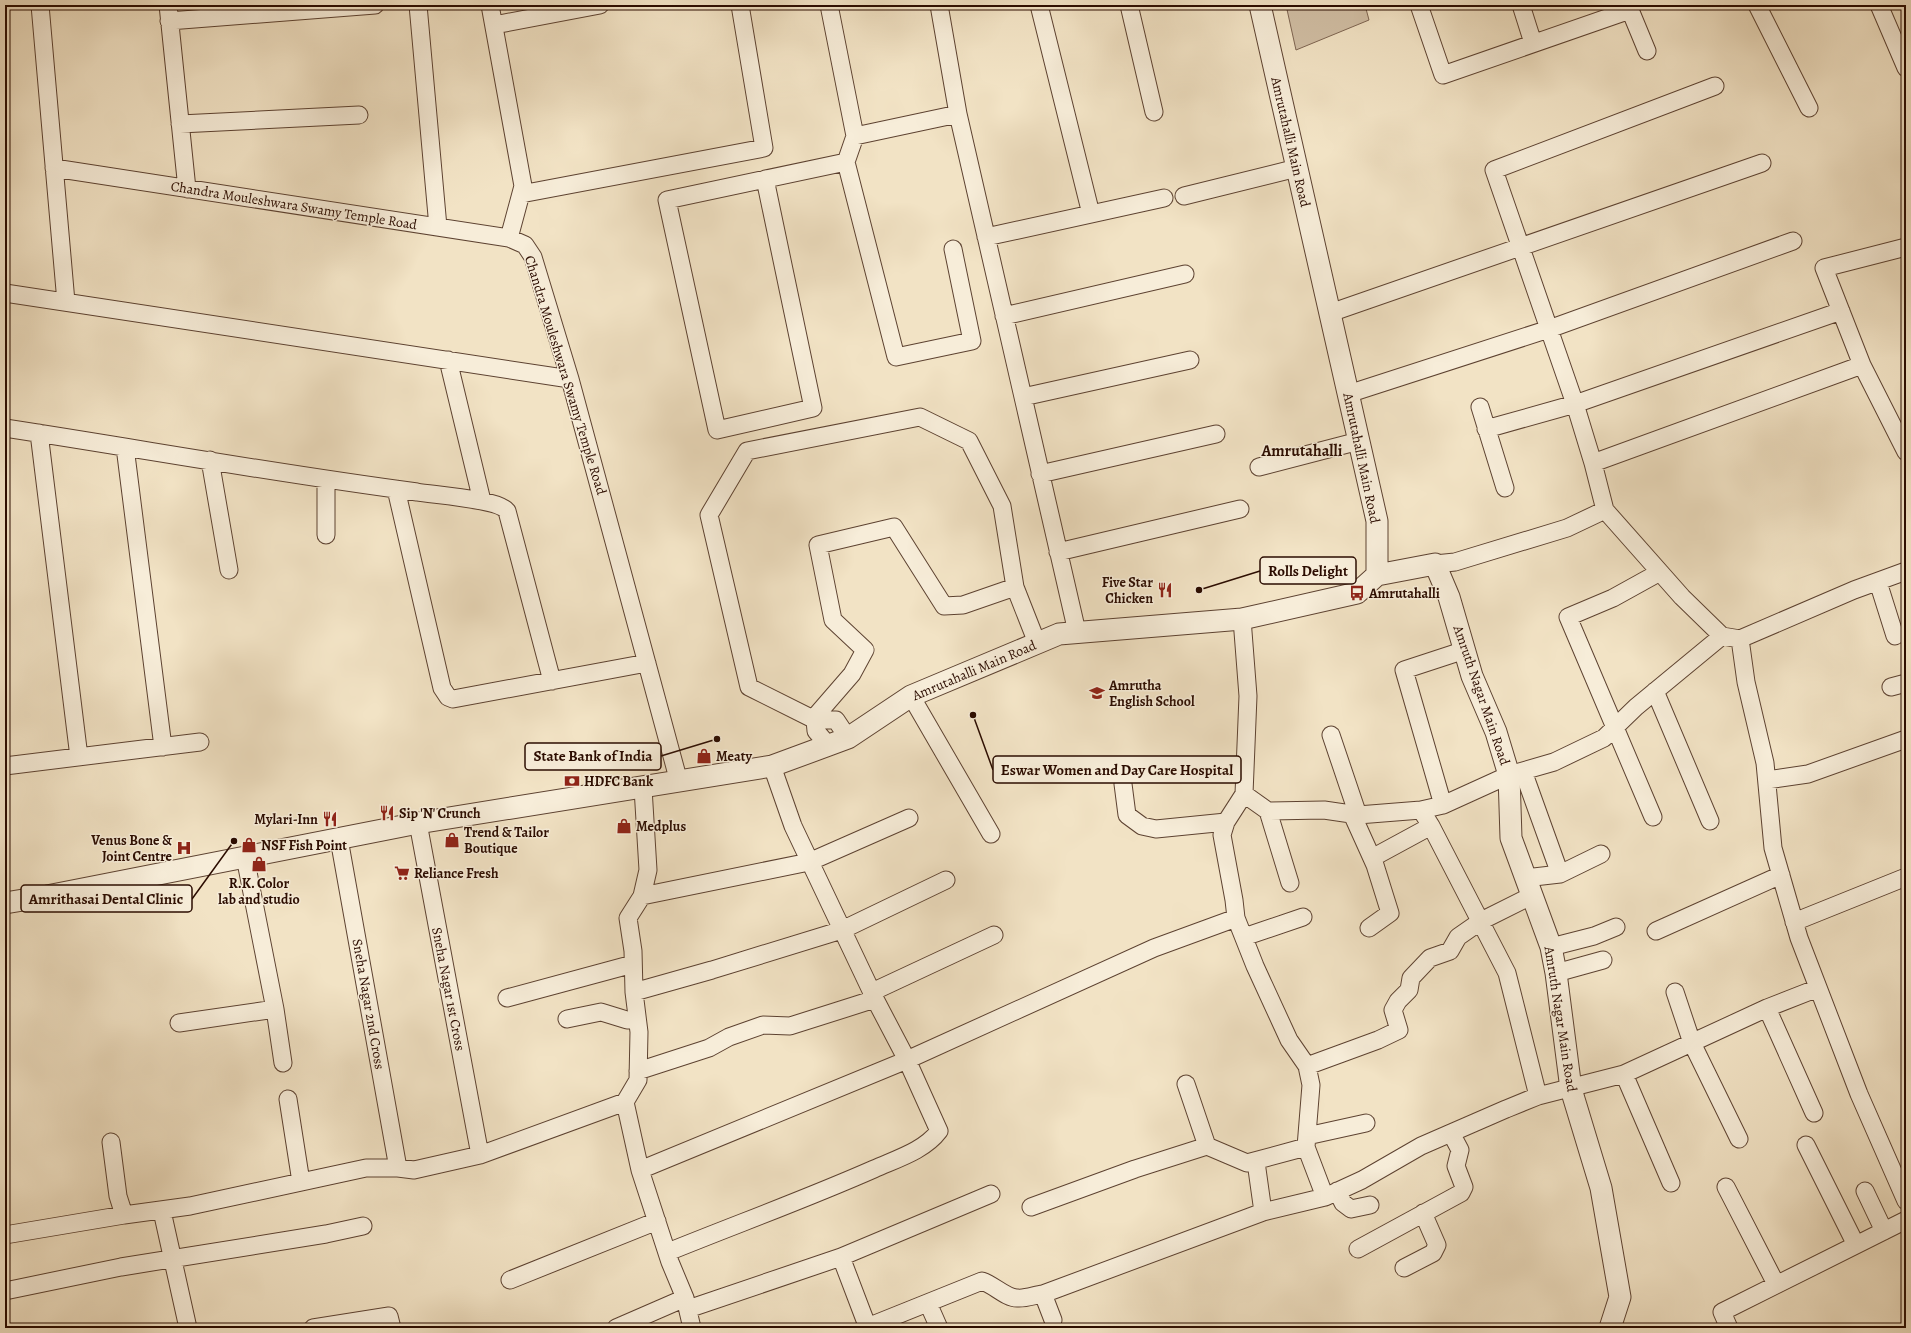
<svg xmlns="http://www.w3.org/2000/svg" width="1911" height="1333" font-family="Alegreya,serif">
	<rect width="100%" height="100%" fill="#f2e3c5"/>
	<filter id="stains"><feTurbulence type="fractalNoise" baseFrequency=".005" numOctaves="4"/><feColorMatrix values="0 0 0 0 .2 0 0 0 0 .09 0 0 0 0 .02 0 0 0 .5 -.17"/></filter>
	<radialGradient id="worn" r=".72"><stop offset=".6" stop-color="#630" stop-opacity="0"/><stop offset="1" stop-color="#630" stop-opacity=".3"/></radialGradient>
	<path fill="#d0bea4" stroke="#7e6552" d="M 1286,5 L 1365,5 L 1369,20 L 1296,50 Z"/>
	<g fill="none" stroke-linecap="round" stroke-linejoin="round">
		<g stroke="#5d4231" stroke-width="19">
			<path id="minor" d="M 40,5 L 66,302
				M 168,5 L 187,189
				M 418,5 L 438,227
				M 490,5 L 523,186 L 509,238
				M 829,5 L 855,136 L 958,114
				M 939,5 L 958,114 L 1077,632
				M 1039,5 L 1091,214
				M 1129,5 L 1154,112
				M 1419,5 L 1443,75 L 1630,10
				M 1521,5 L 1533,43
				M 1628,5 L 1647,51
				M 1757,5 L 1809,108
				M 1879,5 L 1906,68
				M 169,21 L 375,5
				M 494,25 L 600,5
				M 1715,86 L 1494,170 L 1575,404 L 1593,463 L 1862,365 L 1824,268 L 1906,247
				M 180,124 L 359,115
				M 855,136 L 846,162 L 896,357 L 972,341 L 953,249
				M 54,168 L 509,238 L 525,245 L 533,257 L 570,379 L 679,782
				M 765,179 L 813,408 L 717,430 L 667,200 L 846,162
				M 521,194 L 764,148 L 740,5
				M 1184,196 L 1297,168
				M 986,237 L 1164,198
				M 5,293 L 570,379
				M 1330,313 L 1762,163
				M 1004,316 L 1185,274
				M 448,360 L 482,501
				M 1862,365 L 1906,452
				M 1348,394 L 1549,329 L 1793,241
				M 1023,397 L 1190,360
				M 1480,407 L 1505,488
				M 5,428 C 142,449 279,474 417,492 C 434,495 498,499 507,511 L 552,681
				M 1486,429 L 1575,404 L 1841,311
				M 39,433 L 79,757
				M 125,447 L 163,747
				M 210,460 L 229,570
				M 1593,463 L 1605,510
				M 1259,467 L 1359,441
				M 1040,474 L 1216,434
				M 326,479 L 326,535
				M 396,489 L 442,688 L 448,697 L 453,699 L 647,663
				M 1058,552 L 1240,509
				M 1435,564 L 1455,562 L 1567,528 L 1605,510 L 1682,597 L 1722,636 L 1740,639 L 1854,590 L 1906,571
				M 1878,582 L 1895,636
				M 1242,619 L 1248,696 L 1244,794 L 1268,811 L 1324,810 L 1358,815 L 1421,810 L 1443,805 L 1509,775 L 1554,762 L 1604,738 L 1636,707 L 1722,636
				M 1740,639 L 1746,682 L 1765,763 L 1773,848 L 1799,938 L 1859,1094 L 1906,1201
				M 1891,687 L 1906,683
				M 1655,691 L 1710,821
				M 911,696 L 991,834
				M 813,719 L 852,674 L 865,650 L 833,620 L 818,545 L 894,527 L 944,606 L 963,605 L 1015,587
				M 815,720 L 836,720 L 848,738
				M 1331,735 L 1358,815
				M 828,745 L 816,731 L 815,720 L 749,687 L 709,515 L 747,451 L 920,417 L 969,441 L 1002,506 L 1015,587 L 1037,643
				M 5,766 L 200,742
				M 1523,771 L 1560,874
				M 1767,780 L 1808,774 L 1906,739
				M 1123,784 L 1127,815 L 1142,826 L 1156,829 L 1226,822
				M 643,788 L 648,870 L 642,896 L 628,918 L 633,951 L 634,992 L 639,1032 L 638,1080 L 625,1102 L 640,1170 L 670,1262 L 685,1298 L 692,1328
				M 1443,805 L 1404,670 L 1465,650
				M 1421,810 L 1431,826 L 1507,973 L 1538,1096
				M 1268,811 L 1290,883
				M 1352,814 L 1375,865 L 1390,913 L 1369,928
				M 1653,817 L 1568,617 L 1613,598 L 1660,572
				M 418,823 L 480,1155
				M 339,839 L 398,1168
				M 245,857 L 275,1009 L 283,1063
				M 1372,858 L 1431,826
				M 1525,878 L 1560,874 L 1601,854
				M 642,896 L 809,862 L 909,818
				M 1794,922 L 1906,877
				M 1656,931 L 1781,875
				M 1244,937 L 1303,917
				M 1551,947 L 1594,936 L 1616,927
				M 1556,973 L 1603,960
				M 634,992 L 712,970 L 842,930 L 946,880
				M 872,992 L 994,935
				M 1675,992 L 1692,1043 L 1739,1139
				M 507,998 L 633,964
				M 1767,1008 L 1818,988
				M 567,1019 L 601,1012 L 627,1020 L 637,1019
				M 179,1023 L 275,1009
				M 1307,1066 L 1378,1040 L 1399,1030 L 1393,1010 L 1398,1001 L 1409,990 L 1411,978 L 1430,958 L 1450,951 L 1458,937 L 1481,921 L 1533,895
				M 638,1071 L 709,1048 L 729,1037 L 763,1025 L 790,1026 L 875,999
				M 1624,1074 L 1671,1183
				M 1186,1084 L 1207,1146
				M 288,1099 L 301,1182
				M 1307,1136 L 1366,1123
				M 111,1142 L 118,1196 L 124,1215 L 190,1206 L 366,1168 L 398,1168 L 414,1170 L 480,1155 L 625,1102
				M 1806,1145 L 1856,1245
				M 1256,1162 L 1263,1212 L 1325,1197 L 1306,1147
				M 640,1170 L 907,1060 L 1154,948 L 1236,918 L 1234,900 L 1222,835 L 1226,822 L 1244,794
				M 1726,1187 L 1776,1284
				M 1337,1191 L 1343,1203 L 1351,1209 L 1370,1205
				M 1865,1191 L 1884,1231
				M 1325,1197 L 1362,1180 L 1421,1146 L 1506,1109 L 1538,1096 L 1624,1074 L 1767,1008 L 1814,1113
				M 1031,1207 L 1135,1169 L 1207,1146 L 1247,1163 L 1306,1147 L 1311,1085 L 1307,1066 L 1289,1040 L 1255,966 L 1236,918
				M 162,1211 L 188,1328
				M 5,1235 L 124,1215
				M 1358,1249 L 1461,1193 L 1464,1187 L 1456,1166 L 1460,1150 L 1451,1133
				M 668,1252 C 737,1224 806,1199 874,1169 C 896,1159 924,1151 939,1131 L 907,1060 L 875,999 L 793,826 L 772,766
				M 1404,1268 L 1433,1253 L 1437,1245 L 1423,1213
				M 510,1280 L 657,1221
				M 5,1291 L 121,1267 L 326,1234 L 363,1226
				M 1043,1294 L 1053,1320
				M 928,1303 L 939,1328
				M 688,1309 L 841,1257
				M 313,1328 L 389,1316 L 392,1328
				M 616,1328 L 685,1298
				M 865,1328 L 982,1281 C 994,1285 1006,1298 1017,1298 C 1025,1299 1035,1295 1043,1294 L 1263,1212
				M 868,1328 L 841,1257 L 991,1194
				M 1729,1328 L 1722,1312 L 1906,1220"/>
		</g>
		<g stroke="#5d4231" stroke-width="23">
			<path id="tertiary" d="M 1377,575 L 1435,564 L 1449,597 L 1472,676 L 1496,732 L 1509,775 L 1511,838 L 1551,947 L 1556,973 L 1571,1089 L 1601,1188 L 1620,1297 L 1610,1328
				M 5,903 L 47,896 L 418,823 L 772,766 L 848,738 L 911,696 L 1059,634 L 1242,619 L 1357,593 L 1377,575 L 1377,521 L 1260,5"/>
		</g>
		<use href="#minor" stroke="#f7edd9" stroke-width="17"/>
		<use href="#tertiary" stroke="#f7edd9" stroke-width="21"/>
	</g>
	<defs>
		<g id="restaurant-bare" transform="scale(1.2)"><path d="M-5-6h1v4h1v-4h1v4h1v-4h1v5L-1.5 .5V6h-2V.5L-5-1ZM5-6V6H3V1.5H1.5Q1.5-4 5-6Z" fill="#8f2418" stroke="#f7edd9" stroke-width="2.5" paint-order="stroke"/></g>
		<g id="bus-bare" transform="scale(1.2)"><path d="M-5-6H5V4H4V6H2V4H-2V6H-4V4H-5ZM-3.5-4V0h7V-4ZM-3.5 1.2v1.5H-2V1.2ZM2 1.2v1.5H3.5V1.2Z" fill="#8f2418" stroke="#f7edd9" stroke-width="2.5" paint-order="stroke"/></g>
		<g id="school-bare" transform="scale(1.2)"><path d="M0-5L7-2L0 1L-7-2ZM-4 1L0 2.5L4 1V4Q0 6-4 4Z" fill="#8f2418" stroke="#f7edd9" stroke-width="2.5" paint-order="stroke"/></g>
		<g id="shop-bare" transform="scale(1.2)"><path d="M-5-2.5h2.3a2.7 3.5 0 0 1 5.4 0H5L5.5 6h-11ZM-1.5-2.5h3a1.5 2.3 0 0 0-3 0Z" fill="#8f2418" stroke="#f7edd9" stroke-width="2.5" paint-order="stroke"/></g>
		<g id="bank-bare" transform="scale(1.2)"><path d="M-6-4H6V4H-6ZM0-2.3a2.3 2.3 0 1 0 0 4.6a2.3 2.3 0 1 0 0-4.6Z" fill="#8f2418" stroke="#f7edd9" stroke-width="2.5" paint-order="stroke"/></g>
		<g id="hospital-bare" transform="scale(1.2)"><path d="M-5-5h3v3.5h4V-5h3V5h-3V1.5h-4V5h-3Z" fill="#8f2418" stroke="#f7edd9" stroke-width="2.5" paint-order="stroke"/></g>
		<g id="supermarket-bare" transform="scale(1.2)"><path d="M-6-5.5h2.5l.6 2H6L4.5 2H-2.5L-4.4-4H-6ZM-1.5 3.2a1.3 1.3 0 1 0 .1 0ZM3 3.2a1.3 1.3 0 1 0 .1 0Z" fill="#8f2418" stroke="#f7edd9" stroke-width="2.5" paint-order="stroke"/></g>
	</defs>
	<g fill-rule="evenodd">
		<use href="#restaurant-bare" x="1165" y="590"/>
		<use href="#bus-bare" x="1357" y="593"/>
		<use href="#school-bare" x="1097" y="693"/>
		<use href="#shop-bare" x="704" y="756"/>
		<use href="#bank-bare" x="572" y="781"/>
		<use href="#restaurant-bare" x="387" y="813"/>
		<use href="#restaurant-bare" x="330" y="819"/>
		<use href="#shop-bare" x="624" y="826"/>
		<use href="#shop-bare" x="452" y="840"/>
		<use href="#shop-bare" x="249" y="845"/>
		<use href="#hospital-bare" x="184" y="848"/>
		<use href="#shop-bare" x="259" y="864"/>
		<use href="#supermarket-bare" x="402" y="873"/>
	</g>
	<g text-anchor="middle" stroke-width="3" stroke-linejoin="round" paint-order="stroke">
		<g font-size="14" fill="#2b0c00" stroke="#f7edd9">
			<text transform="translate(1291 142) rotate(77)" y="5">Amrutahalli Main Road</text>
			<text transform="translate(294 205) rotate(9)" y="5">Chandra Mouleshwara Swamy Temple Road</text>
			<text transform="translate(566 375) rotate(73)" y="5">Chandra Mouleshwara Swamy Temple Road</text>
			<text transform="translate(1362 458) rotate(78)" y="5">Amrutahalli Main Road</text>
			<text transform="translate(974 670) rotate(-23)" y="5">Amrutahalli Main Road</text>
			<text transform="translate(1482 695) rotate(71)" y="5">Amruth Nagar Main Road</text>
			<text transform="translate(449 989) rotate(79)" y="5">Sneha Nagar 1st Cross</text>
			<text transform="translate(369 1004) rotate(80)" y="5">Sneha Nagar 2nd Cross</text>
			<text transform="translate(1561 1019) rotate(81)" y="5">Amruth Nagar Main Road</text>
		</g>
		<g font-size="14" font-weight="bold" fill="#2b0c00" stroke="#f7edd9" text-anchor="start">
			<text x="1153" y="587" text-anchor="end">Five Star<tspan x="1153" dy="16">Chicken</tspan></text>
			<text x="1369" y="598">Amrutahalli</text>
			<text x="1109" y="690">Amrutha<tspan x="1109" dy="16">English School</tspan></text>
			<text x="716" y="761">Meaty</text>
			<text x="584" y="786">HDFC Bank</text>
			<text x="399" y="818">Sip 'N' Crunch</text>
			<text x="318" y="824" text-anchor="end">Mylari-Inn</text>
			<text x="636" y="831">Medplus</text>
			<text x="464" y="837">Trend &amp; Tailor<tspan x="464" dy="16">Boutique</tspan></text>
			<text x="172" y="845" text-anchor="end">Venus Bone &amp;<tspan x="172" dy="16">Joint Centre</tspan></text>
			<text x="261" y="850">NSF Fish Point</text>
			<text x="414" y="878">Reliance Fresh</text>
			<text x="259" y="888" text-anchor="middle">R.K. Color<tspan x="259" dy="16">lab and studio</tspan></text>
		</g>
		<g font-size="16" font-weight="bold" fill="#2b0c00" stroke="#f7edd9">
			<text x="1302" y="456">Amrutahalli</text>
		</g>
	</g>
	<path fill="none" stroke="#2b0c00" stroke-width="1.5" d="M1199 590L1260 571M717 739L661 756M973 715L993 770M234 841L192 899"/>
	<g fill="#2b0c00" stroke="#f7edd9" stroke-width="1.5">
		<circle cx="1199" cy="590" r="4"/>
		<circle cx="717" cy="739" r="4"/>
		<circle cx="973" cy="715" r="4"/>
		<circle cx="234" cy="841" r="4"/>
	</g>
	<g fill="#f7edd9" stroke="#2b0c00" stroke-width="1.5">
		<rect x="1260" y="557" width="96" height="27" rx="4"/>
		<rect x="525" y="743" width="136" height="27" rx="4"/>
		<rect x="993" y="756" width="248" height="27" rx="4"/>
		<rect x="21" y="885" width="171" height="27" rx="4"/>
	</g>
	<g font-size="15" text-anchor="middle" font-weight="bold" fill="#2b0c00">
		<text x="1308" y="576">Rolls Delight</text>
		<text x="593" y="761">State Bank of India</text>
		<text x="1117" y="775">Eswar Women and Day Care Hospital</text>
		<text x="106" y="904">Amrithasai Dental Clinic</text>
	</g>
	<rect width="1911" height="1333" fill="none" stroke="#f2e3c5" stroke-width="20"/>
	<rect x="6" y="6" width="1899" height="1321" fill="none" stroke="#2b0c00" stroke-width="2"/>
	<rect x="10" y="10" width="1891" height="1313" fill="none" stroke="#2b0c00"/>
	<rect width="100%" height="100%" filter="url(#stains)"/>
	<rect width="100%" height="100%" fill="url(#worn)"/>
</svg>
